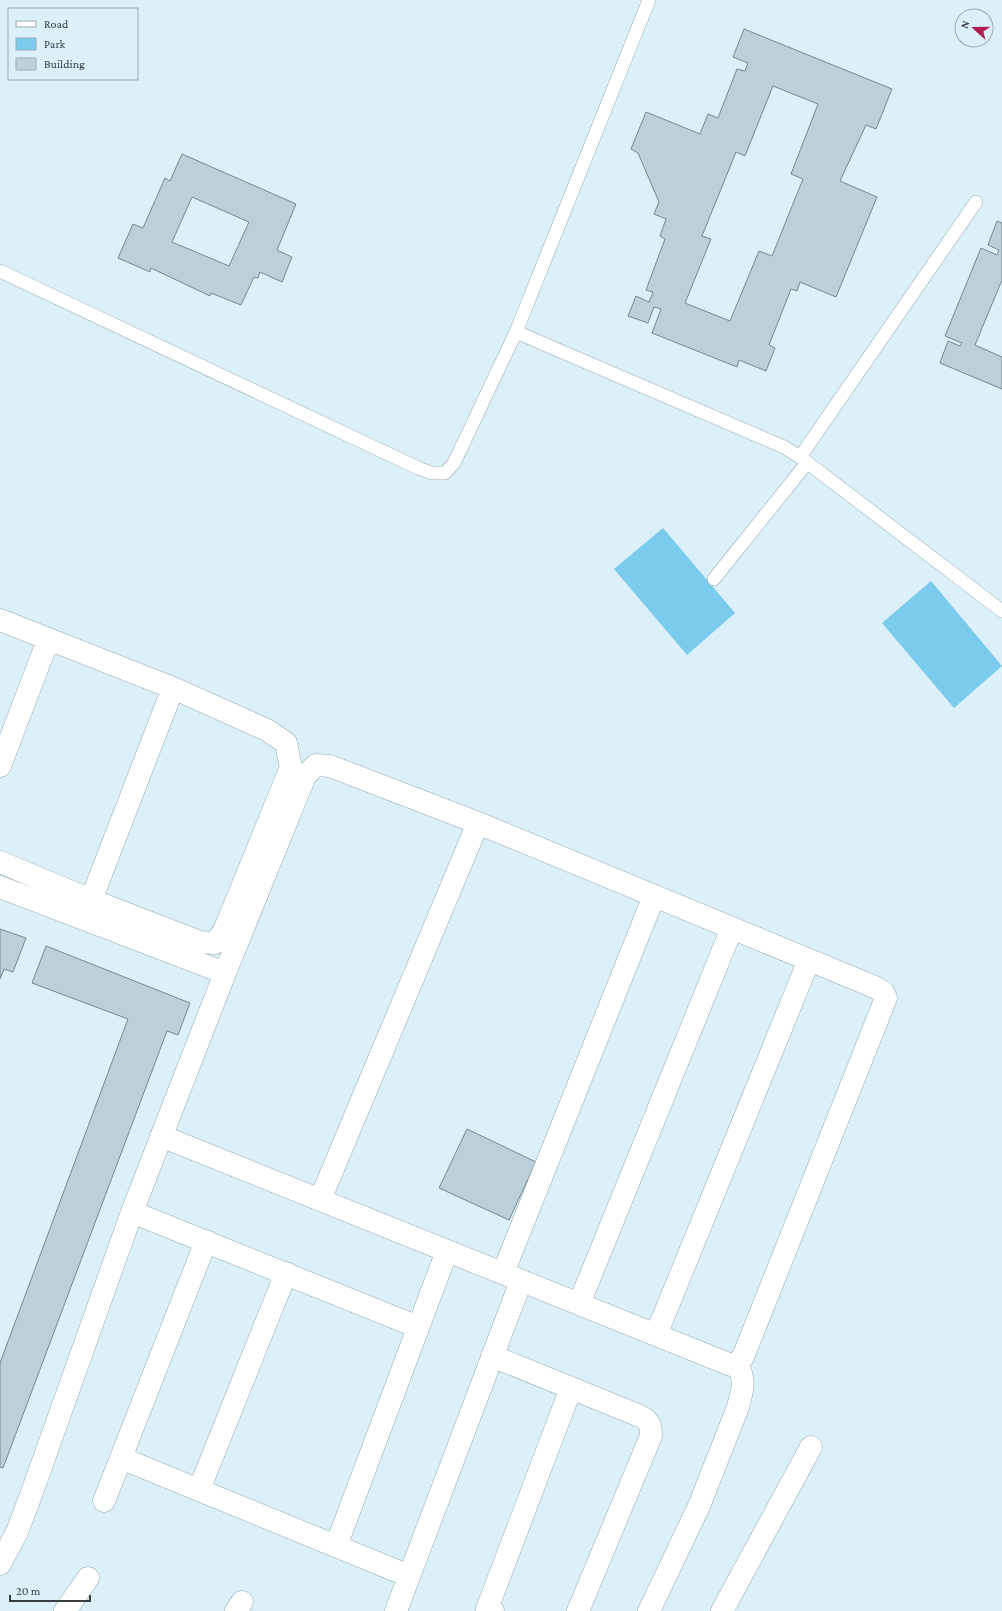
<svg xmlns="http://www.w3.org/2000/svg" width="1002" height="1611" font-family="'Crimson Pro',serif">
	<rect width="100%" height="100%" fill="#dcf0fa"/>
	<path fill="#7bcbef" d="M 663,528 L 735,613 L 687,655 L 614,569 Z
		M 931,581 L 1002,666 L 954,708 L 882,623 Z"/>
	<path fill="#bcd0d9" stroke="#768891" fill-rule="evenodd" d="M 744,29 L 892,89 L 876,129 L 866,125 L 840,181 L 877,197 L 836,297 L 800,282 L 797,291 L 791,289 L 769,345 L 775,348 L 766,371 L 739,360 L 737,367 L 652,333 L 661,309 L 654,307 L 648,323 L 628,316 L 636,296 L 649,302 L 653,292 L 646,290 L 665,239 L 660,236 L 666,219 L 654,214 L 659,202 L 638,153 L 631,149 L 646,112 L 700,134 L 708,114 L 718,118 L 737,69 L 745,71 L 748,63 L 733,57 ZM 773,86 L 818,104 L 791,174 L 803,179 L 772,256 L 759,251 L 730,321 L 685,303 L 711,239 L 702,236 L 736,152 L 745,156 Z
		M 182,154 L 296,204 L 277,250 L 292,257 L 282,282 L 260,272 L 258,278 L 254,277 L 241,305 L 211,293 L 210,296 L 151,268 L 150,272 L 118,258 L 133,224 L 143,228 L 165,178 L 170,181 ZM 192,197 L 249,222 L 229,266 L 172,242 Z
		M 997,221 L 1002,223 L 1002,280 L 975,345 L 1002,357 L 1002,389 L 940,363 L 948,341 L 960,346 L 962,343 L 945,336 L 981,248 L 997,255 L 999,250 L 988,245 Z
		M 0,929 L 26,938 L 13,972 L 4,969 L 0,979 Z
		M 46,946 L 190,1003 L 178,1035 L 167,1031 L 3,1468 L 0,1467 L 0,1363 L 128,1019 L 32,983 Z
		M 467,1129 L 536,1162 L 509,1220 L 439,1188 Z"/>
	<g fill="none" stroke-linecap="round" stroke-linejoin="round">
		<g stroke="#94a7b0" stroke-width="14">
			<path id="lane" d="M 0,271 L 418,468 L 432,473 L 445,473 L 454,463 L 516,332 L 784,447 L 800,457 L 1002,611
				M 516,332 L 649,0
				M 800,457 L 976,202
				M 714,579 L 807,463"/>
		</g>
		<g stroke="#94a7b0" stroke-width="23">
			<path id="street" d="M 0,620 L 173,688 L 267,730 L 286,743 L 291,767 L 224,931 L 215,943 L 200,942 L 91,900 L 0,862
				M 0,766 L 48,640
				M 0,887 L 225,973
				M 91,900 L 173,688
				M 320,1200 L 478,823
				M 132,1212 L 418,1327
				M 503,1273 L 654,896
				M 579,1304 L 732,928
				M 656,1335 L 809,960
				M 492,1356 L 640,1416 C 650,1421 651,1425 651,1436 L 578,1611
				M 121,1458 L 409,1576
				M 199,1490 L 286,1273
				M 104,1501 L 206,1241
				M 336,1546 L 447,1251
				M 0,1564 L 17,1532 L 31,1495 L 132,1212 L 225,973 L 305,776 L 316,765 L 330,766 L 478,823 L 877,988 L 883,992 L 886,998 L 743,1357 L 737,1363 L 731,1365 L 161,1136
				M 65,1611 L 88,1578
				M 236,1611 L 242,1602
				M 396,1611 L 521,1281
				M 493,1611 L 487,1609 L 571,1388
				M 649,1611 L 699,1506 L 738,1407 C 743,1387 746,1383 737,1363
				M 722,1611 L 811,1447"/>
		</g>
		<use href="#lane" stroke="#fff" stroke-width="13"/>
		<use href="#street" stroke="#fff" stroke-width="22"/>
	</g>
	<rect x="8" y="8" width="130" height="72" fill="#dcf0fa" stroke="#9aa9b0"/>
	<rect x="16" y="21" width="20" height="6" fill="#ffffff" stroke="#9aa9b0"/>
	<text x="44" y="28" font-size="12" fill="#363e42">Road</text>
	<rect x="16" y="38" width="20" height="12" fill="#7bcbef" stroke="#9aa9b0"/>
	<text x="44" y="48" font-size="12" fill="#363e42">Park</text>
	<rect x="16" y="58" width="20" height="12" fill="#bcd0d9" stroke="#9aa9b0"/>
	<text x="44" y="68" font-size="12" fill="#363e42">Building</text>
	<g transform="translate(974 28) rotate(291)"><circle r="19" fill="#dcf0fa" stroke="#9aa9b0"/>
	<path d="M0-3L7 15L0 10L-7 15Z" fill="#af1d4e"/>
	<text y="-6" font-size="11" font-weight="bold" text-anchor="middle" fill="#363e42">N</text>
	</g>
	<path d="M10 1595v6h80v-6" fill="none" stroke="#363e42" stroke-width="2"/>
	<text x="16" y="1595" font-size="12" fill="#363e42" stroke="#dcf0fa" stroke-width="3" paint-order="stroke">20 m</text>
</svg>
